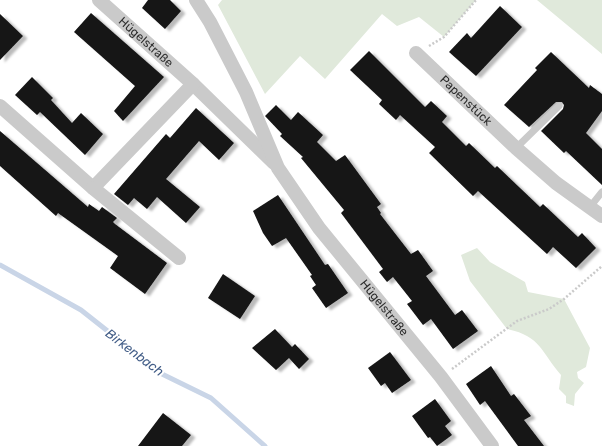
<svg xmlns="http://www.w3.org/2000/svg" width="602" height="446" font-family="Rubik,sans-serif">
	<defs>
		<filter id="shadow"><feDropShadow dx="4.5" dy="2.5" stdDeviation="1" flood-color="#0004"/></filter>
	</defs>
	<rect width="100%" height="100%" fill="#fff"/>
	<path fill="#e0e9db" d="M 222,0 L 476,0 L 444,37 L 419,17 L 397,26 L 382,14 L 325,79 L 300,56 L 265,94 L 218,5 Z
		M 537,0 L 602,0 L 602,54 Z
		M 477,248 L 490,262 L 525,282 L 528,292 L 564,299 L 590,348 L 586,367 L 577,372 L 578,378 L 584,383 L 575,394 L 574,406 L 566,403 L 566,396 L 559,389 L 561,375 C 541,352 541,336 507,329 L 470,281 L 461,255 Z"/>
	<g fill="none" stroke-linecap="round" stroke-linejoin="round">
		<path stroke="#c9d5e7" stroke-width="5" d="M 0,265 L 81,310 L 162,374 L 211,398 L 265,446"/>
	</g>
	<path fill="#141414" filter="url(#shadow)" d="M 148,0 L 170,0 L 181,11 L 165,29 L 142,8 Z
		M 500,6 L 522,27 L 476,76 L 449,52 L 467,33 L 471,38 Z
		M 91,13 L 164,77 L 123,121 L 114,111 L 135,86 L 74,32 Z
		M 0,14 L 23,36 L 0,60 Z
		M 369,51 L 425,107 L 431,101 L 447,116 L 442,122 L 466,146 L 469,143 L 495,168 L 497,166 L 540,207 L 543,204 L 578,237 L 582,233 L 596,248 L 576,268 L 553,247 L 547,254 L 478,191 L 473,196 L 429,153 L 435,147 L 400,115 L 396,120 L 379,104 L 382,100 L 350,70 Z
		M 551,52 L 589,88 L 590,85 L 602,94 L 602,111 L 586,133 L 602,149 L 602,185 L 566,151 L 564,153 L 541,131 L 563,109 L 564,105 L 562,102 L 556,102 L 529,127 L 504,105 L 537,70 L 535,68 Z
		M 32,77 L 53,98 L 51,100 L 72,123 L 81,113 L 103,134 L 85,155 L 40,112 L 37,115 L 15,95 Z
		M 276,105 L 291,120 L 298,112 L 323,135 L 317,142 L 336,161 L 345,155 L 381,204 L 377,207 L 381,213 L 380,214 L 411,254 L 418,250 L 433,271 L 426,276 L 455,315 L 462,310 L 478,331 L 453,349 L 431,319 L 423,325 L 407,304 L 412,301 L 393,277 L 387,282 L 379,272 L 383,269 L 341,213 L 344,210 L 301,158 L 303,157 L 280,136 L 282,134 L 265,116 Z
		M 196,108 L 234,143 L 219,160 L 199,141 L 166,179 L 200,207 L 186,223 L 157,197 L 147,209 L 134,198 L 128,205 L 114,194 L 166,134 L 170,138 Z
		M 0,131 L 88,207 L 89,204 L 99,211 L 102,207 L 117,218 L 113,222 L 115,224 L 167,263 L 145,294 L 110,268 L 118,256 L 58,213 L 56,216 L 0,166 Z
		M 278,195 L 325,265 L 328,264 L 348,293 L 326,308 L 312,288 L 316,285 L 310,276 L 312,275 L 286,238 L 272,246 L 263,233 L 253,211 Z
		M 223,274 L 255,296 L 240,319 L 208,298 Z
		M 275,329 L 292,347 L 295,344 L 309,359 L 299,369 L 289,358 L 276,370 L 252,348 Z
		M 390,352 L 411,380 L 392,393 L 385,383 L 381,386 L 368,368 Z
		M 491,366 L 511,396 L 514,394 L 531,416 L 524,420 L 544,446 L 518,446 L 485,401 L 480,405 L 466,384 Z
		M 435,399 L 451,421 L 445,426 L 452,435 L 437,446 L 430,437 L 428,438 L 412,416 Z
		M 163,413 L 191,435 L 182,446 L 138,446 Z"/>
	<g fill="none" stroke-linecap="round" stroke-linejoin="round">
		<path stroke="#cacaca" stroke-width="2.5" stroke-dasharray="2 2" stroke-linecap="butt" d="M 429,46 L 444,37 L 476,0
			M 452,369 L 517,321 L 549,309 L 564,299 L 602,266"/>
		<path stroke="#cacaca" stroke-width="7" d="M 516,148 L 559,106
			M 590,207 L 602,192"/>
		<g stroke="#cacaca" stroke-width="14">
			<path id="s1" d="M 99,0 L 193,84 L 274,163"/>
			<path id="s2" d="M 196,0 L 210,22 L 246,92 L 278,168 L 319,228 L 441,377 L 492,446"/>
			<path id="s3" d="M 416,53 L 516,148 L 556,183 L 602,216"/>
			<path d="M 0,106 L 93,188 L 193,84"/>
			<path d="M 93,188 L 179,258"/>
		</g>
	</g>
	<g text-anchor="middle" stroke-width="4" stroke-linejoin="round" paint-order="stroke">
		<g font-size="12" fill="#2d2d2d" stroke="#fff">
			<text dy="4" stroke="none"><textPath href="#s1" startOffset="63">Hügelstraße</textPath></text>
			<text dy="4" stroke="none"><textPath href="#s3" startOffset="69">Papenstück</textPath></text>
			<text dy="4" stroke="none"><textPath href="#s2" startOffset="363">Hügelstraße</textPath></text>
		</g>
		<g font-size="13" font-style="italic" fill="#425d87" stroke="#fff">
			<text transform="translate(135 352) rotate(37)" y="5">Birkenbach</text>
		</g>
	</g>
</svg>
